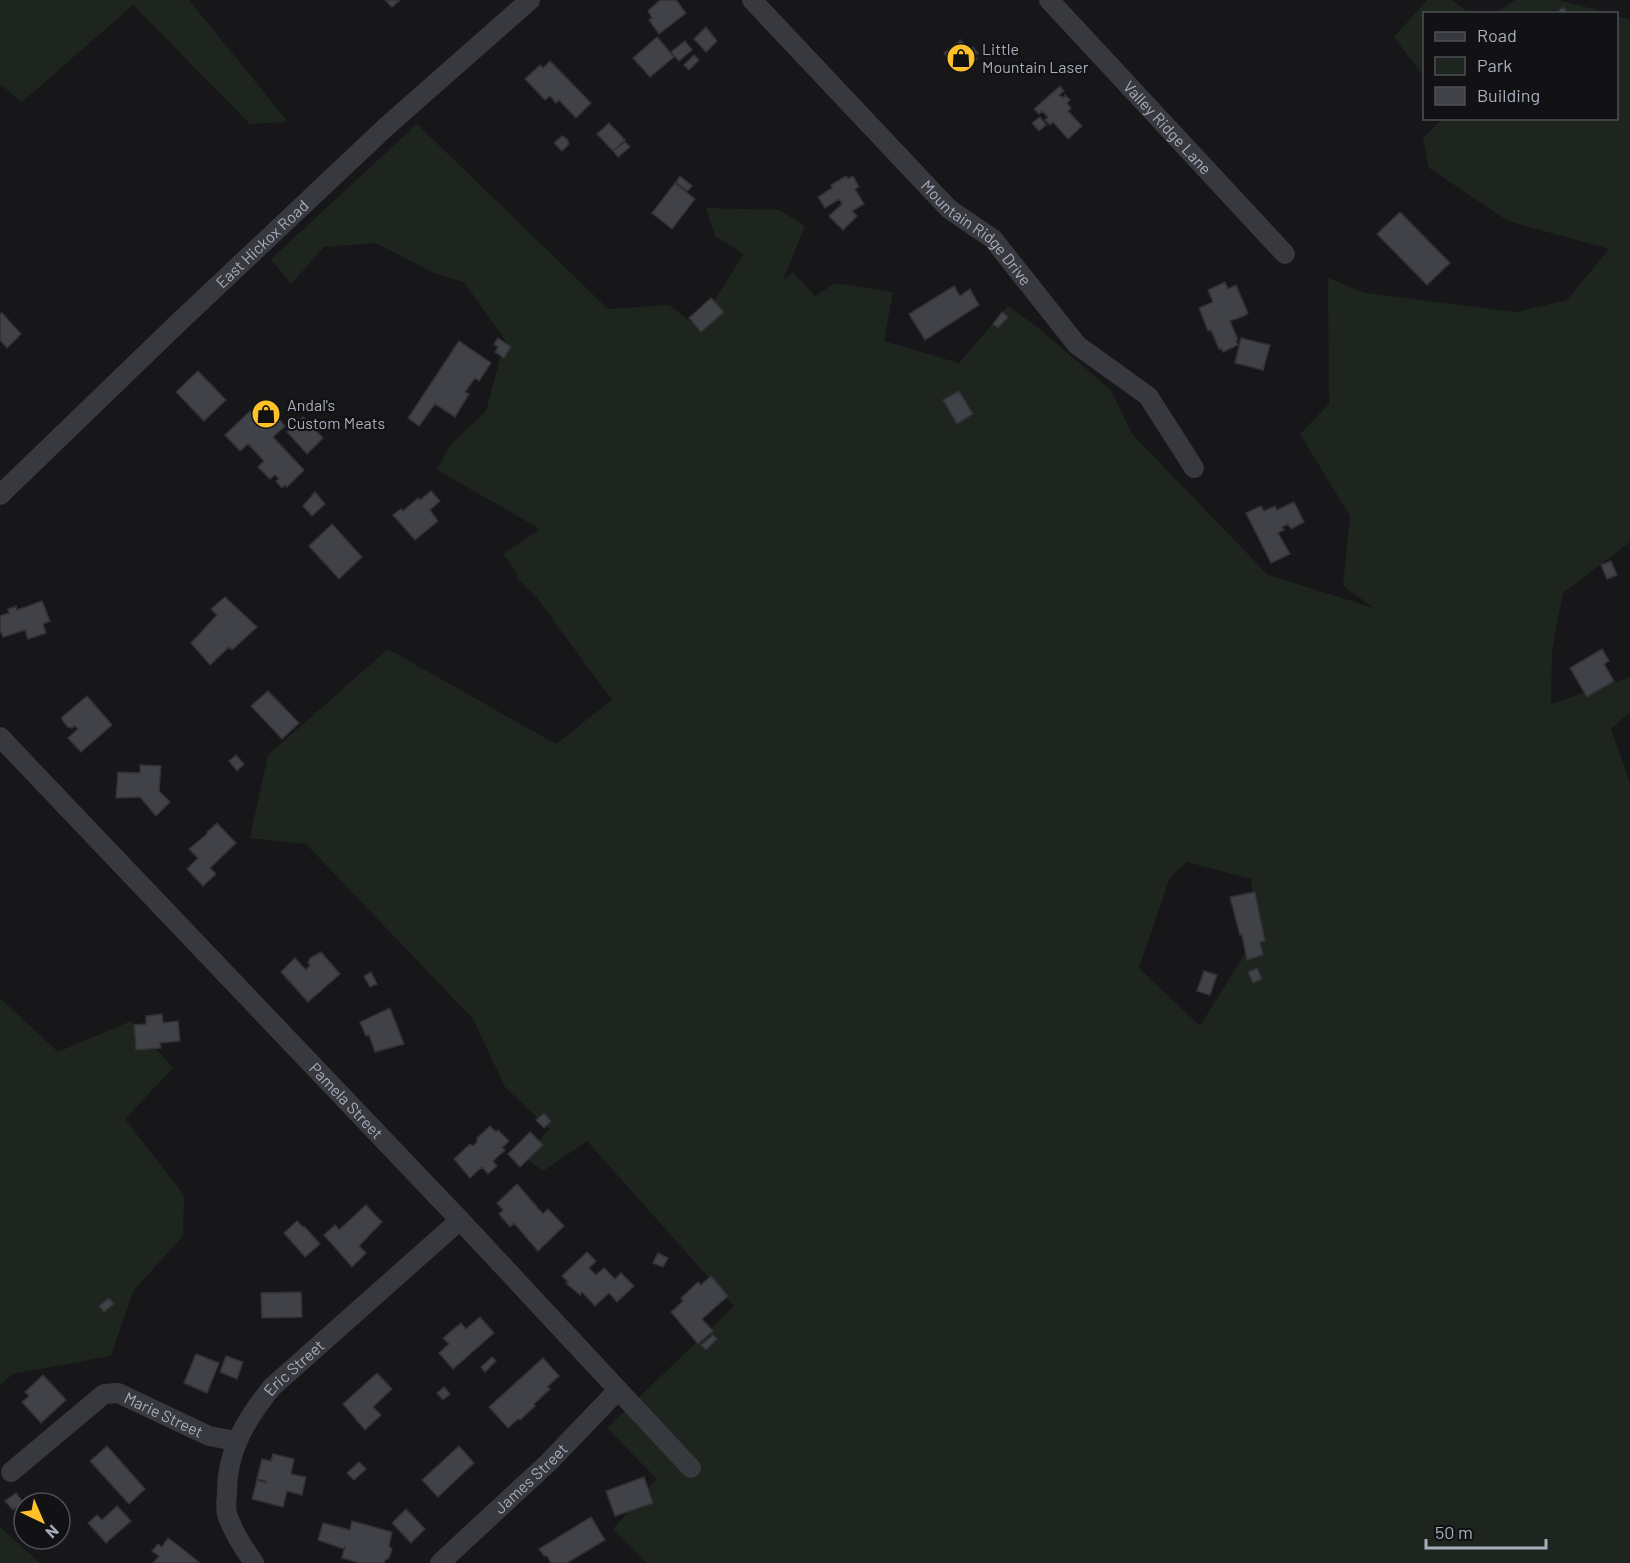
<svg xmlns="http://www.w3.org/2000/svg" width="1630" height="1563" font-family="Barlow,sans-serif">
	<rect width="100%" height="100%" fill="#17171a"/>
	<path fill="#1d251e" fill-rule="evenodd" d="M 0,0 L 189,0 L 288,122 L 250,124 L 133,5 L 22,102 L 0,84 Z
		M 1427,0 L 1452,0 L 1469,13 L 1424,14 L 1424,77 L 1394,37 Z
		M 1515,0 L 1559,0 L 1608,13 L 1494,14 Z
		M 1617,16 L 1630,20 L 1630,542 L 1563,593 L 1552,651 L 1551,704 L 1630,677 L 1630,712 L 1611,729 L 1630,783 L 1630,1563 L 647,1563 L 613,1529 L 657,1479 L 607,1428 L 734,1306 L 587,1141 L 543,1171 L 524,1157 L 549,1129 L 505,1087 L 473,1019 L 306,844 L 250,838 L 268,755 L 388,649 L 556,744 L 612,700 L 537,598 L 516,577 L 518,574 L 503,554 L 540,529 L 437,470 L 450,445 L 486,411 L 505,340 L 464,282 L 432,272 L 376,243 L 324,247 L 291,284 L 271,259 L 417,124 L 608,309 L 669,305 L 697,327 L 744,254 L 715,236 L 706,208 L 779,210 L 805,226 L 783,280 L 793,272 L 815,296 L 835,283 L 893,292 L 884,341 L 959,363 L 1008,306 L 1041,330 L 1111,390 L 1132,434 L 1268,575 L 1374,608 L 1343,586 L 1350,516 L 1300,434 L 1329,404 L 1328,278 L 1365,293 L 1516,312 L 1567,300 L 1609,249 L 1508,221 L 1429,168 L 1423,138 L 1442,119 L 1616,118 ZM 1187,862 L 1251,879 L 1257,934 L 1200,1026 L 1139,968 L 1170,877 Z
		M 0,998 L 58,1052 L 131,1021 L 173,1068 L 125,1119 L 184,1195 L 183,1236 L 133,1291 L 111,1356 L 13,1374 L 0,1385 Z
		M 0,1527 L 40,1563 L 0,1563 Z"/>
	<path fill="#414247" stroke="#313136" stroke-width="1.5" d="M 385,0 L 400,0 L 392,7 Z
		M 660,0 L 676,0 L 686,13 L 659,34 L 649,20 L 652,18 L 648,11 Z
		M 1563,7 L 1569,14 L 1555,14 Z
		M 706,27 L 717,41 L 706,52 L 694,39 Z
		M 657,37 L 674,57 L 650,77 L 633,58 Z
		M 961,40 L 969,50 L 973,47 L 978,53 L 974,56 L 977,59 L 960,73 L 944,53 Z
		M 685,41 L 692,50 L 679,61 L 671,52 Z
		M 694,55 L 699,60 L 689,70 L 684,65 Z
		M 550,61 L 591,103 L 576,118 L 559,100 L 556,103 L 550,96 L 545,100 L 525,79 L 540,65 L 543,68 Z
		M 1060,86 L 1064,91 L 1059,95 L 1063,98 L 1065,95 L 1070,100 L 1067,103 L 1071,108 L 1068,111 L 1082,126 L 1068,139 L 1053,122 L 1050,125 L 1045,120 L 1048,117 L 1042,111 L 1039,114 L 1034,109 Z
		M 1040,117 L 1046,125 L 1039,131 L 1032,123 Z
		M 609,123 L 625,140 L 613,151 L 597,134 Z
		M 562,136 L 567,139 L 569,144 L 562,151 L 554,143 Z
		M 625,142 L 630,147 L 618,157 L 613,151 Z
		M 680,176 L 692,186 L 687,191 L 676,182 Z
		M 846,176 L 848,179 L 853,176 L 859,187 L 855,189 L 864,204 L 852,211 L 857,216 L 843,230 L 829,216 L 842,204 L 839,199 L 825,208 L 818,197 L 832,188 L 831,185 Z
		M 675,183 L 695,199 L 672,229 L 652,213 Z
		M 1400,212 L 1450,263 L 1427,285 L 1377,234 Z
		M 1225,282 L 1228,289 L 1236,285 L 1248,313 L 1244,316 L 1230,321 L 1238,340 L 1236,341 L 1238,345 L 1223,352 L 1221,348 L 1219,349 L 1211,330 L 1208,331 L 1199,308 L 1213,302 L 1208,290 Z
		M 954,286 L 960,296 L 970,289 L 979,305 L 925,340 L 909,314 Z
		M 711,298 L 724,312 L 701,332 L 689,318 Z
		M 1002,312 L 1008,317 L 998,328 L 993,324 Z
		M 2,313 L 21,334 L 7,348 L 0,340 L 0,314 Z
		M 498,338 L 511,347 L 504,358 L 495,352 L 498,347 L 494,344 Z
		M 1241,338 L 1270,345 L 1263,370 L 1235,363 Z
		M 459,341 L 491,363 L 479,381 L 475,378 L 465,392 L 469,394 L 455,417 L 435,404 L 419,426 L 408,418 Z
		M 198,371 L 226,400 L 204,421 L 176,392 Z
		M 959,391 L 973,414 L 957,424 L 943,400 Z
		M 269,408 L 285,426 L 273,437 L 304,470 L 287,487 L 285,485 L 282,488 L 276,481 L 279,479 L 275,475 L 270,479 L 258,467 L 264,461 L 248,444 L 240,451 L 225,435 L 250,411 L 257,419 Z
		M 303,417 L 323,438 L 307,454 L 287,432 Z
		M 431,491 L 440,501 L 430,510 L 438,521 L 415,540 L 393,515 L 401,509 L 403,511 L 418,498 L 420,500 Z
		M 315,492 L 325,504 L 312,516 L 303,506 Z
		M 1294,502 L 1304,522 L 1291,529 L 1288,524 L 1282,527 L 1284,530 L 1278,533 L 1290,554 L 1271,563 L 1246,513 L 1261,506 L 1264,511 L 1275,506 L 1277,510 Z
		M 332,524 L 362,557 L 339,579 L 309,546 Z
		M 1611,561 L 1617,575 L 1607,579 L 1601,565 Z
		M 225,597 L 257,627 L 232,650 L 229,647 L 210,665 L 191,643 L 217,615 L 211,609 Z
		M 42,601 L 50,621 L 43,624 L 46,633 L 28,639 L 25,630 L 3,637 L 0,630 L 0,616 L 9,613 L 8,609 L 16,606 L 17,610 Z
		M 1602,649 L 1609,661 L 1604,664 L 1614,681 L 1587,697 L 1570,668 Z
		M 268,691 L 299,723 L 282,739 L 251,706 Z
		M 87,696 L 112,725 L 81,752 L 68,738 L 78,729 L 75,726 L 72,728 L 68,727 L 62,720 L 62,717 Z
		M 236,755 L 244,764 L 237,771 L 229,761 Z
		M 140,765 L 161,766 L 159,791 L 170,802 L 156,816 L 140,797 L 116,798 L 118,772 L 140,773 Z
		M 217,823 L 236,843 L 210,868 L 216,874 L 203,886 L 187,869 L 198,858 L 189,849 L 208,833 L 207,832 Z
		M 1255,892 L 1265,941 L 1260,942 L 1263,955 L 1247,960 L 1242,935 L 1240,935 L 1230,897 Z
		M 321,952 L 340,974 L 308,1002 L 281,972 L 295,958 L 306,970 L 310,965 L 308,963 L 310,958 Z
		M 1257,968 L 1262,979 L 1253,983 L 1248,972 Z
		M 1204,971 L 1217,975 L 1210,995 L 1197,991 Z
		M 371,972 L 377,984 L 370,987 L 364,976 Z
		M 390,1008 L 404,1044 L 375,1052 L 369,1035 L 366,1036 L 360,1022 Z
		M 162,1014 L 163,1023 L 178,1021 L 180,1041 L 160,1043 L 161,1048 L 136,1050 L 134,1025 L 146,1024 L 146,1016 Z
		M 544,1113 L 551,1121 L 544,1128 L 536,1120 Z
		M 490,1126 L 496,1132 L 498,1130 L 509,1141 L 502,1148 L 505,1150 L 493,1161 L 497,1166 L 488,1174 L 482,1167 L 470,1178 L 454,1159 L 470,1144 L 473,1146 L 477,1142 L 477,1138 Z
		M 530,1132 L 543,1145 L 520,1167 L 508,1154 Z
		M 517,1184 L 543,1214 L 548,1209 L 564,1226 L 538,1251 L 514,1223 L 510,1227 L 499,1214 L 503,1210 L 497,1203 Z
		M 366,1205 L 382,1222 L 359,1246 L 366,1253 L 352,1267 L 324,1235 L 335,1225 L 339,1230 Z
		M 297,1221 L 303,1227 L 304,1226 L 320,1244 L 305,1257 L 284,1233 Z
		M 587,1252 L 596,1261 L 589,1268 L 596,1275 L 604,1268 L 615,1279 L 621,1273 L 634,1286 L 617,1302 L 609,1293 L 595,1306 L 582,1292 L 580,1295 L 566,1283 L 568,1282 L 562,1276 Z
		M 658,1253 L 668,1258 L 663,1267 L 653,1263 Z
		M 711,1276 L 728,1296 L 702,1319 L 713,1331 L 698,1344 L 671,1312 L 683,1301 L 681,1298 L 698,1282 L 701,1285 Z
		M 301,1292 L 302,1317 L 262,1318 L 261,1293 Z
		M 109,1298 L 114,1304 L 104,1312 L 99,1306 Z
		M 480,1317 L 494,1333 L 453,1369 L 439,1353 L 449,1344 L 443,1338 L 461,1323 L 466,1329 Z
		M 713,1335 L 717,1339 L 706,1350 L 701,1345 Z
		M 196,1354 L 219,1363 L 207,1393 L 184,1383 Z
		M 226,1356 L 243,1362 L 237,1379 L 220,1372 Z
		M 492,1357 L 496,1361 L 485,1372 L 481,1367 Z
		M 543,1358 L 559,1376 L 547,1387 L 550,1389 L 534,1404 L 535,1406 L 520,1420 L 518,1419 L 508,1428 L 489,1407 Z
		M 377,1373 L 392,1389 L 373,1407 L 381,1415 L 365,1430 L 343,1404 Z
		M 43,1375 L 66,1400 L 41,1423 L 22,1402 L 29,1396 L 25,1392 Z
		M 444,1387 L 450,1394 L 443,1400 L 437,1393 Z
		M 107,1446 L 145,1489 L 129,1504 L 90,1461 Z
		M 459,1446 L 474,1463 L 438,1497 L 422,1480 Z
		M 273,1454 L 294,1459 L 291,1474 L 306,1477 L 302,1495 L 287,1491 L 283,1507 L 252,1499 L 257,1480 L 266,1483 L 266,1481 L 257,1479 L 262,1459 L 271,1461 Z
		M 359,1462 L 366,1469 L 354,1480 L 347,1473 Z
		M 644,1477 L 653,1503 L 615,1516 L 606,1491 Z
		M 16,1493 L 23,1502 L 13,1510 L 5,1501 Z
		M 117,1506 L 131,1521 L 106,1543 L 88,1523 L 97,1515 L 102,1520 Z
		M 406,1509 L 425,1529 L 411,1543 L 392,1523 Z
		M 591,1517 L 605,1540 L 567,1563 L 551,1563 L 547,1556 L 544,1556 L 539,1549 Z
		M 352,1521 L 392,1532 L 389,1546 L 392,1549 L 389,1558 L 385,1560 L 384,1563 L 360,1563 L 342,1558 L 345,1546 L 344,1549 L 318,1540 L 323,1523 L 350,1530 Z
		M 168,1538 L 180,1547 L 200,1563 L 153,1563 L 159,1556 L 152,1551 L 158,1544 L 162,1547 Z"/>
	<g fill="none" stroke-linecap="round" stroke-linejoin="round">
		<g stroke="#38393f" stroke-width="20">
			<path id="s1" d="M 752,0 L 949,209 L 993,239 L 1077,345 L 1148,396 L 1194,468"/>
			<path id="s2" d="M 1049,0 L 1285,254"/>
			<path id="s3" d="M 0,495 L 177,324 L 387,126 L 530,0"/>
			<path id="s4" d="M 0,737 L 460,1220 L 691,1468"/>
			<path id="s5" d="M 11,1472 L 104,1394 L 118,1393 L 209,1436 L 236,1441"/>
			<path id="s6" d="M 254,1563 C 243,1547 233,1532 227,1514 C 225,1507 227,1498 227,1491 C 227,1450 247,1418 272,1387 L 460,1220"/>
			<path id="s7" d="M 440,1563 L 549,1462 L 618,1390"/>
		</g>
	</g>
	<defs>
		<g id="shop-disc" transform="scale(1.5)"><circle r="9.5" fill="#ffc12a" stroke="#121215"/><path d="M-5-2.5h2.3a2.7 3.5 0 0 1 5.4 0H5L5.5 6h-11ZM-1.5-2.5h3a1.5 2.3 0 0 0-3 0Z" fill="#111"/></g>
	</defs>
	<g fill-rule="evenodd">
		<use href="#shop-disc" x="961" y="58"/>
		<use href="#shop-disc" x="266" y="414"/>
	</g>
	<g text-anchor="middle" stroke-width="4.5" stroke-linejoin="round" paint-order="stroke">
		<g font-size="16" fill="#a8adba" stroke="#121215" text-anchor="start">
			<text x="982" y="55">Little<tspan x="982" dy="18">Mountain Laser</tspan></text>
			<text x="287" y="411">Andal's<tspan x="287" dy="18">Custom Meats</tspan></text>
		</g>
		<g font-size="16" fill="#a8adba" stroke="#121215">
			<text dy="6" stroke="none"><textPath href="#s2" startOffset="174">Valley Ridge Lane</textPath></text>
			<text dy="6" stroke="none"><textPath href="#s1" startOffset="324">Mountain Ridge Drive</textPath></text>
			<text dy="6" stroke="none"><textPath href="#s3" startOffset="363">East Hickox Road</textPath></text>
			<text dy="6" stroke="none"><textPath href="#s4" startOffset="502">Pamela Street</textPath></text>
			<text dy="6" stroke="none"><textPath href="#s6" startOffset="224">Eric Street</textPath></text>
			<text dy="6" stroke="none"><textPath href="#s5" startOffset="186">Marie Street</textPath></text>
			<text dy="6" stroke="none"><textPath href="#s7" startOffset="124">James Street</textPath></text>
		</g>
	</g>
	<rect x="1423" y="12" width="195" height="108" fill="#121215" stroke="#4e5057" stroke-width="1.5"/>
	<rect x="1435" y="32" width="30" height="9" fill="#38393f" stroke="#4e5057" stroke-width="1.5"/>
	<text x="1477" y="42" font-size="18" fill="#a8adba">Road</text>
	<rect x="1435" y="57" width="30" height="18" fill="#1d251e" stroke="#4e5057" stroke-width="1.5"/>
	<text x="1477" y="72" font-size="18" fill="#a8adba">Park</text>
	<rect x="1435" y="87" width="30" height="18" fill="#414247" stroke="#4e5057" stroke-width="1.5"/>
	<text x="1477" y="102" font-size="18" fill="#a8adba">Building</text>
	<g transform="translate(42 1521) rotate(136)"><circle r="28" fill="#121215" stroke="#4e5057" stroke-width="1.5"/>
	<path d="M0-4.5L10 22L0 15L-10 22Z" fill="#ffc12a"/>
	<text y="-9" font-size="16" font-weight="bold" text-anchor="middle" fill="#a8adba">N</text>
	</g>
	<path d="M1426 1539v9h120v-9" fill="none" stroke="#a8adba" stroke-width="3"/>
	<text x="1435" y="1539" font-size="18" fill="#a8adba" stroke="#121215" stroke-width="4.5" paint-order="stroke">50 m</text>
</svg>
